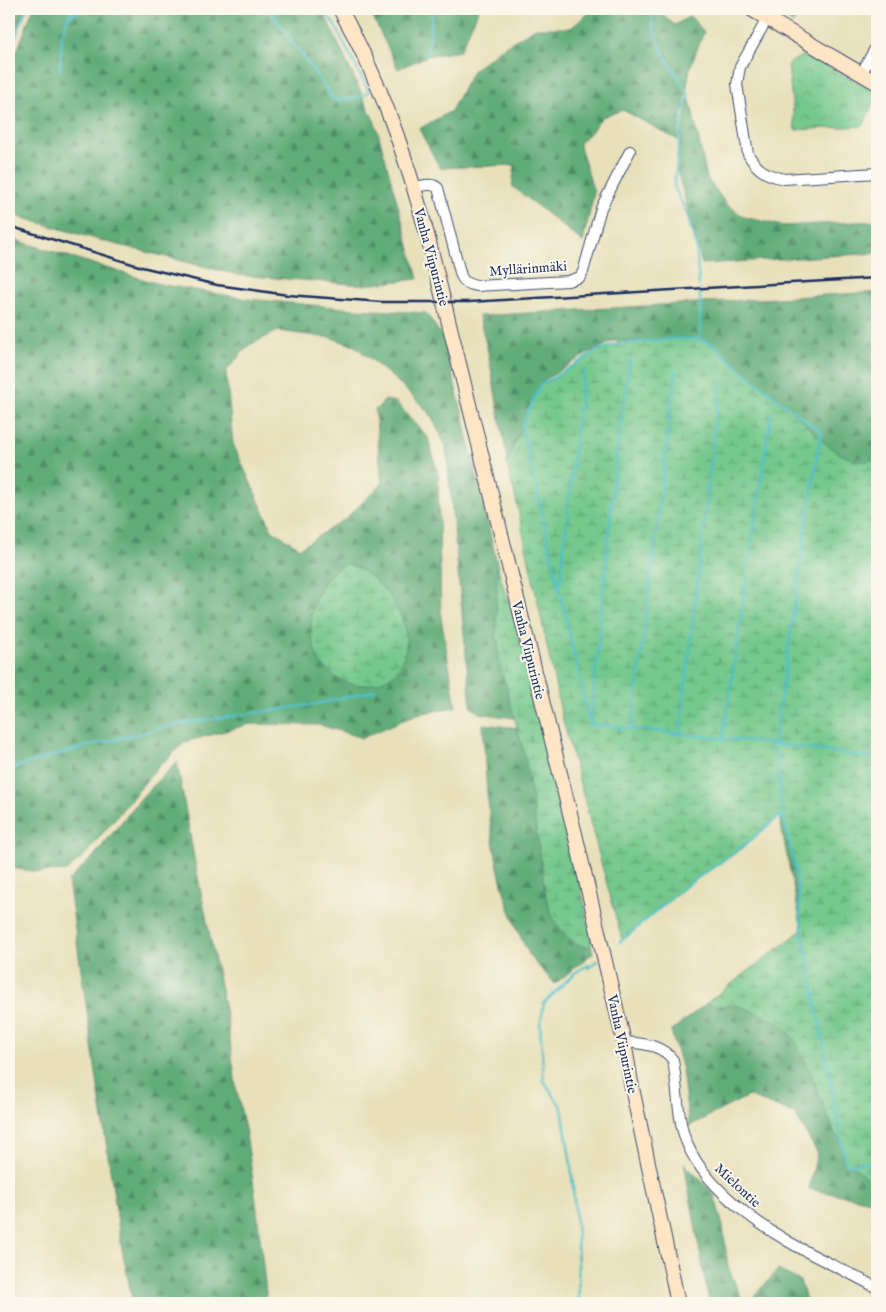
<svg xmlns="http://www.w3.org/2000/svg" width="886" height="1312" font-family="'IM FELL English',serif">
	<defs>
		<pattern id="forest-firs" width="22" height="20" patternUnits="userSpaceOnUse" patternTransform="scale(1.25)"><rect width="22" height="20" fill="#60ac78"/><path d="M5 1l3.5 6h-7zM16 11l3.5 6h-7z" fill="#4e8c66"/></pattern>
		<pattern id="wetland-marsh" width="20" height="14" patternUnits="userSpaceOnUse" patternTransform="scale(1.25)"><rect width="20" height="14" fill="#75c88c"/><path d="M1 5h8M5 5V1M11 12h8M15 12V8" fill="none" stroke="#5fa376"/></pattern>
		<pattern id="park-crowns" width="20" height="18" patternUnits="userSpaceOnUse" patternTransform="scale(1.25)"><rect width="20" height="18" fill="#75c88c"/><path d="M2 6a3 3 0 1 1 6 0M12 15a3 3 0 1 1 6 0" fill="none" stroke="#5fa376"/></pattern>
	</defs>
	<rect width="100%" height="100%" fill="#fbf7ec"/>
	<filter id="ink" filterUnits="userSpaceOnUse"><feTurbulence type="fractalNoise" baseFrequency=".02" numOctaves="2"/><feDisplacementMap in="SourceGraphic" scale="10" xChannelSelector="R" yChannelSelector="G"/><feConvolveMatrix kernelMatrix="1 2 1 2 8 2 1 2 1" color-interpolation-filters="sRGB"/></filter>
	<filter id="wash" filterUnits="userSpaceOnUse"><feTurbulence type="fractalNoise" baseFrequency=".0096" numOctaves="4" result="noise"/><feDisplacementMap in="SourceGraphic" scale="20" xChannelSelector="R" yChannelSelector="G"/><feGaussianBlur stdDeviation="1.12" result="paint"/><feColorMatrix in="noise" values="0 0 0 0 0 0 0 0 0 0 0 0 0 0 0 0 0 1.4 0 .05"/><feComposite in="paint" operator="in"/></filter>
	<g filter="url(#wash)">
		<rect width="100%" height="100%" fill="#e7e0ba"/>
		<path fill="url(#forest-firs)" stroke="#3e6e6b" d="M 9,9 L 24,9 L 9,48 Z
			M 33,9 L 322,9 L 376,125 L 418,279 L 364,285 L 238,275 L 103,241 L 9,214 L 9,72 Z
			M 369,9 L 479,9 L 460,51 L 427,56 L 398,69 Z
			M 582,9 L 654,9 L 675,25 L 690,16 L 704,32 L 690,68 L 678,140 L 623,110 L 602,117 L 591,132 L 579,143 L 594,193 L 583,242 L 512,186 L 515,165 L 440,168 L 419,129 L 451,111 L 473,70 L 505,46 L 536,28 L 571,28 L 589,13 Z
			M 768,9 L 798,9 L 793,24 Z
			M 689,95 L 707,178 L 726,204 L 744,217 L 783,226 L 877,221 L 877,253 L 702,264 L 676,165 Z
			M 9,238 L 159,284 L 248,299 L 354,309 L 426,313 L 442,336 L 463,416 L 514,637 L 535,721 L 479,713 L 471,707 L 446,446 L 430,414 L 398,382 L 355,346 L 332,338 L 278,331 L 249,345 L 226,371 L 233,444 L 272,530 L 300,548 L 345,519 L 382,484 L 375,410 L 385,400 L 396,402 L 428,438 L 438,473 L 441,617 L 456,707 L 417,714 L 362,738 L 320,725 L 250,724 L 185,742 L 156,769 L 83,857 L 66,871 L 39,872 L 9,868 Z
			M 877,292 L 877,1202 L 809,1189 L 817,1152 L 795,1114 L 748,1096 L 689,1126 L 682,1070 L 671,1031 L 802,930 L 779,816 L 789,408 L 707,342 L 613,341 L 583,356 L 543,381 L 540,391 L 541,470 L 512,486 L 488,352 L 479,316 Z
			M 483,724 L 536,730 L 545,760 L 593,953 L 555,984 C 547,974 534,964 528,952 C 492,885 486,799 483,724 Z
			M 177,762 L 195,863 L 227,1019 L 236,1087 L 246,1134 L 256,1201 L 267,1303 L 133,1303 L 121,1244 L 68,881 L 94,856 L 142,797 Z
			M 684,1163 L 714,1194 L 723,1226 L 728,1267 L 743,1302 L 750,1301 L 778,1270 L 800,1281 L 807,1303 L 709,1303 Z"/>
		<path fill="url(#wetland-marsh)" stroke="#487c75" d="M 692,338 C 712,341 719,351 733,363 C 752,378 772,392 790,409 C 811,428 829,454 858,461 C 864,462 871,460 877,460 L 877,1186 L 851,1164 L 846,1164 L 841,1138 L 835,1135 L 810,1071 L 795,1040 L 782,1025 L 772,1019 L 740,1006 L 704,1005 L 802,930 L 796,871 L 784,821 L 780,816 L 739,850 L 687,885 L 622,940 L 562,717 L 514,490 L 510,479 L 507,462 L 540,385 L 553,378 L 599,350 L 618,344 Z
			M 348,564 C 380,574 413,618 405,653 C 403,659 400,668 395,673 C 379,686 357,689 338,679 C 334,677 330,672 327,669 C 324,667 320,664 319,661 C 317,658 316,654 315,650 C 307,624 311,596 330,576 C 336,570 339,566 348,564 Z
			M 497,567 C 538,690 568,816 592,943 L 588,948 L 577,944 L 567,937 L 553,919 L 546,897 L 530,786 L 524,753 L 500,665 L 496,631 Z"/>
		<path fill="url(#park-crowns)" stroke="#487c75" d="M 807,53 L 877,94 L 863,126 L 795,130 L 788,64 Z"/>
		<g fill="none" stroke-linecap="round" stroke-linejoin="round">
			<path stroke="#51bfc7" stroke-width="2.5" d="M 265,9 L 273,15 L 335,101 L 360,97 L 369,92 L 334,24 L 323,9
				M 653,9 L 652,25 L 662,51 L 689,95 L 682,116 L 674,186 L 687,214 L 696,246 L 699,285
				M 69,15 L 75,9
				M 9,55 L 26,9
				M 427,56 L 433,9
				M 60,71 L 62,35 L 68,17 L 83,9
				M 700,291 L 700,339
				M 560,584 L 576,430 L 584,370
				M 591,720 L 617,449 L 630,359
				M 590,724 L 522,426 L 540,385 L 553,378 L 599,350 L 618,344 L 675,339 L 700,339 L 714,345 L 728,359 L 774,396 L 821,432 L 801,559 L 774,745 L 784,821 L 796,871 L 802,930 L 846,1164 L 877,1162
				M 590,724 L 774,744 L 877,758
				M 632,728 L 676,370
				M 680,733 L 720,382
				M 723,738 L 771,414
				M 9,769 L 87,746 L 179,724 L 316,704 L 376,690
				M 620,942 L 687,885 L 739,850 L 779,816 L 783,820
				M 610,951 L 611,949
				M 579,1303 L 577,1234 L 571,1165 L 562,1108 L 544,1081 L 540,1025 L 544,1003 L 576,972 L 588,965 L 588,968 L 598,960"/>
		</g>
	</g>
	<g filter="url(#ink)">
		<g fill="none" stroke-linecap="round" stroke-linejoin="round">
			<g stroke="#3a4a6c" stroke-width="12">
				<path id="street" d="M 767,19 L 740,67 L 737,84 L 748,154 C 757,170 766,175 784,179 L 877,173
					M 861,74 L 877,45
					M 414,187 C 422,186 432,182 438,188 L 461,276 C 464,283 470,285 477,286 L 568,281 L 580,277 L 583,272 L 601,208 L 630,151
					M 624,1042 C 643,1044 661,1044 673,1060 C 677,1082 677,1106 682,1128 C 693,1177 748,1218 789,1242 C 818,1259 849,1272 877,1288"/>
			</g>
			<g stroke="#3a4a6c" stroke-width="16">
				<path id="secondary" d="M 340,9 C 381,81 407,159 428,238 L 576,838 L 624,1042 L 632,1088 L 678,1303
					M 751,9 L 877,83"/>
			</g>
			<use href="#street" stroke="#fff" stroke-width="10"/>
			<use href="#secondary" stroke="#fde5c5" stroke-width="14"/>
			<path stroke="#1b2f5e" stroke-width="2.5" d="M 9,226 L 142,267 L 217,285 L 288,295 L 382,302 L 469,302 L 877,278"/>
		</g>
	</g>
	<g text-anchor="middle" stroke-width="4" stroke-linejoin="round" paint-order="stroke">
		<g font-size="14" fill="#1b2f5e" stroke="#fbf7ec">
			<text transform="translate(432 257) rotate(75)" y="5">Vanha Viipurintie</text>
			<text transform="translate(528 268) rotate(-4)" y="5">Myllärinmäki</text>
			<text transform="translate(529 650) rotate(76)" y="5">Vanha Viipurintie</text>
			<text transform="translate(623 1044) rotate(78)" y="5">Vanha Viipurintie</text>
			<text transform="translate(738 1185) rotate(43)" y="5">Mielontie</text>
		</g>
	</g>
	<rect width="886" height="1312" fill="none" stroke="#fbf7ec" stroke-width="30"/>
</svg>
